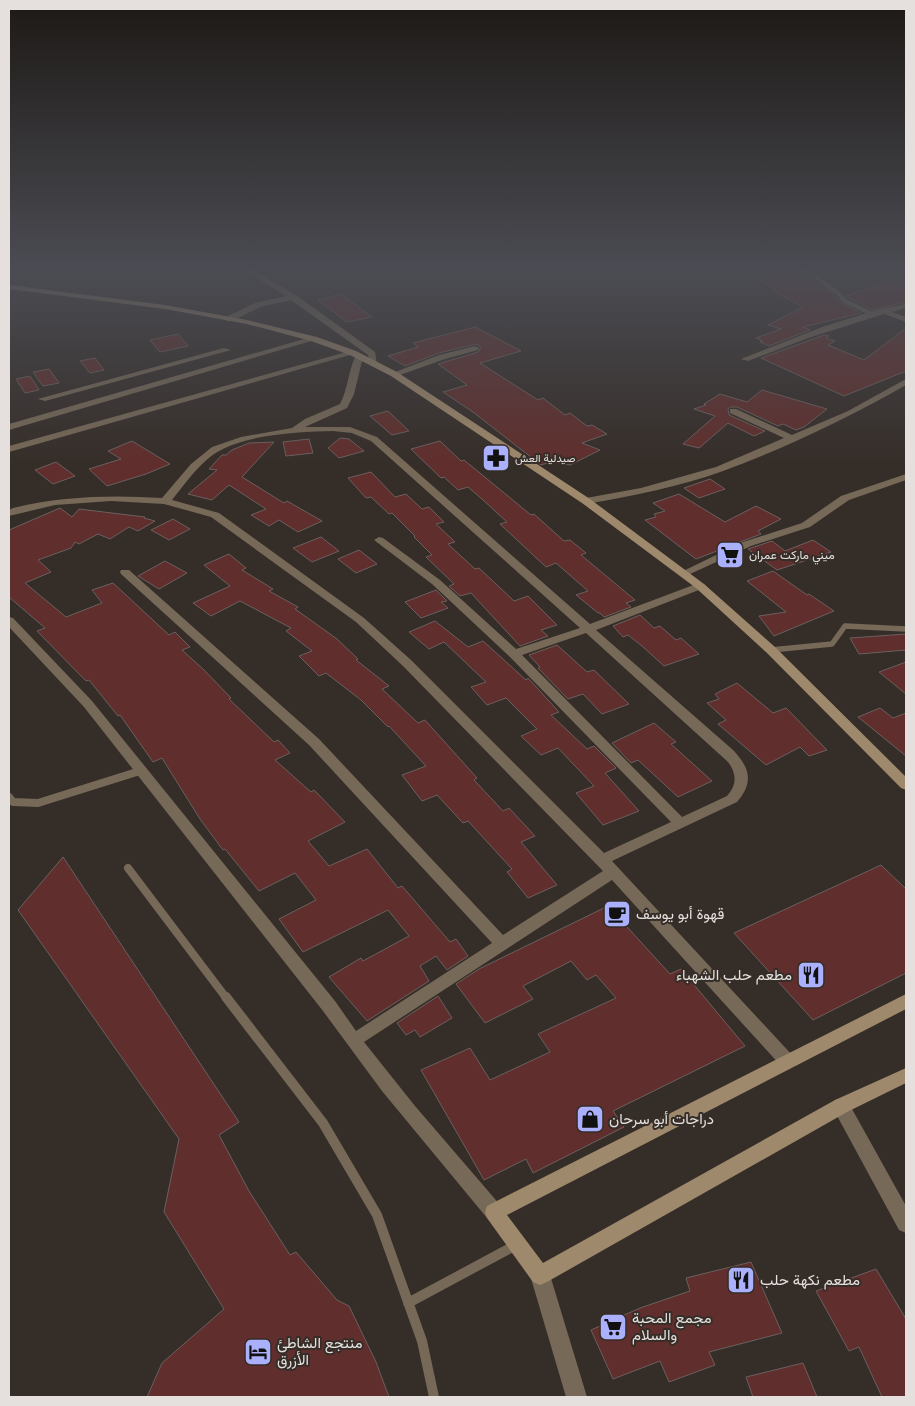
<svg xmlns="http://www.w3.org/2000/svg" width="915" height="1406" font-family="Lora,Vazirmatn,serif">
	<rect width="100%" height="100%" fill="#352d28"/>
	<path fill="#602e2c" stroke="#6b605f" d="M 776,271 L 796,271 L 829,291 L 843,304 L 861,313 L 803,327 L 810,330 L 769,346 L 760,342 L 763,341 L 756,338 L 781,329 L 768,325 L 803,307 L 772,290 L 776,289 L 752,276 Z
		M 894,279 L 906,284 L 906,302 L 872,310 L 846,296 Z
		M 341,294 L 372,317 L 347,322 L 318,300 Z
		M 475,327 L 521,351 L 480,363 L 538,400 L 543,398 L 565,415 L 570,413 L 587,426 L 592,425 L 607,434 L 582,443 L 600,450 L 570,465 L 551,462 L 541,465 L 473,412 L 443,392 L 467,385 L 438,364 L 478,352 L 481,347 L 476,344 L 439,353 L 405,366 L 388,356 L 418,347 L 413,343 Z
		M 906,328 L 906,371 L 844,396 L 761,358 L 824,335 L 829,336 L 826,338 L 835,341 L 828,345 L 864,360 Z
		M 178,334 L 188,346 L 160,352 L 150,340 Z
		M 95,358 L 104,370 L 90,373 L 80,361 Z
		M 49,369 L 59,383 L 43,386 L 33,372 Z
		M 30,376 L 39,390 L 25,393 L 16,379 Z
		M 762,390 L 827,409 L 804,427 L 796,430 L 783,424 L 778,426 L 737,407 L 730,407 L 728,409 L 729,415 L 765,431 L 754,436 L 728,423 L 699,448 L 683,444 L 715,416 L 694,409 L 706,405 L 704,404 L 720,394 L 747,402 Z
		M 388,411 L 409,431 L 392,435 L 370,416 Z
		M 340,438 L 349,439 L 364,451 L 339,458 L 328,448 Z
		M 309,439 L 313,453 L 286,456 L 283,442 Z
		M 132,441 L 170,464 L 146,474 L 107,486 L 89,469 L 121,459 L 108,451 Z
		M 440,441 L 461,461 L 464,460 L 531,515 L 534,514 L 564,541 L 570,540 L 586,553 L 581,555 L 635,600 L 626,603 L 631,607 L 604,617 L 600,613 L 598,613 L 576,595 L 588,591 L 556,563 L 546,567 L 500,524 L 507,522 L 483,500 L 468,487 L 458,490 L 444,477 L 441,478 L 411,449 Z
		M 274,442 L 242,477 L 284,503 L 287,501 L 322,521 L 298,532 L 279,520 L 269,526 L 251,515 L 266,509 L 229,485 L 212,500 L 188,494 L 217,470 L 209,469 L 222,455 L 226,455 L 232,450 L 249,443 Z
		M 56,462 L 75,476 L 53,484 L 35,470 Z
		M 371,472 L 395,497 L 406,494 L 422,509 L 429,507 L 444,522 L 436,524 L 455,542 L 448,544 L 475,569 L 479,568 L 514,601 L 528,596 L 557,625 L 541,630 L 548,636 L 520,646 L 471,593 L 460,596 L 449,586 L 454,584 L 426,557 L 432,555 L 414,537 L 415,536 L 392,513 L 389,514 L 371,497 L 366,498 L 348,478 Z
		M 710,479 L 725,489 L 699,498 L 684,488 Z
		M 679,494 L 725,522 L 756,506 L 781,519 L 758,531 L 761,534 L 696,559 L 645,520 L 656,517 L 654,514 L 665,511 L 653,503 Z
		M 60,508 L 72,517 L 79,509 L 145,517 L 144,518 L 155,521 L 138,531 L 129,527 L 110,539 L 98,534 L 79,544 L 75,542 L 71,548 L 38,560 L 51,572 L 25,583 L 66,617 L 102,603 L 92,590 L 113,583 L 169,635 L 175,632 L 190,647 L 182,650 L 204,670 L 231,698 L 229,699 L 274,742 L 278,740 L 290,753 L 275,760 L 311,792 L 314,790 L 345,822 L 308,841 L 329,866 L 367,849 L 398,888 L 402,886 L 450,942 L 456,939 L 468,956 L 447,970 L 436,956 L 420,966 L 429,981 L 367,1021 L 329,977 L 361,958 L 363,961 L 409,936 L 388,910 L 303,952 L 279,919 L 316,900 L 295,873 L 259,891 L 225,849 L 223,850 L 200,819 L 162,758 L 153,762 L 120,715 L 118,716 L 89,680 L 86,681 L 37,631 L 45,628 L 9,597 L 9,530 Z
		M 173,519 L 190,529 L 169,540 L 151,530 Z
		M 321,537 L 339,551 L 312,562 L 293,548 Z
		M 813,540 L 831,552 L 777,570 L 748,549 L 772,541 L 785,551 Z
		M 359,550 L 377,564 L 356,573 L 338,559 Z
		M 229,554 L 246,568 L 242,570 L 273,589 L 269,591 L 298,607 L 295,609 L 337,639 L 358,659 L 356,660 L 389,686 L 382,689 L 418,723 L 425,720 L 477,778 L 474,780 L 503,811 L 509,808 L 535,836 L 521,842 L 557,885 L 528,898 L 507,872 L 512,869 L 468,821 L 463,823 L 437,795 L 422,801 L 402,775 L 426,766 L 389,726 L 388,727 L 361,700 L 326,673 L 319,676 L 299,656 L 312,651 L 286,631 L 291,628 L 240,601 L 211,616 L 193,603 L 230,586 L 204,565 Z
		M 165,561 L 187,573 L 159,589 L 138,576 Z
		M 773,571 L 807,595 L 809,594 L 834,611 L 774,636 L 759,616 L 786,612 L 747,581 Z
		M 436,590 L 447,601 L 441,602 L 448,608 L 421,618 L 405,602 Z
		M 640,615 L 654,628 L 660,626 L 676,640 L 681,638 L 699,654 L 664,666 L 642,646 L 628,635 L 623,637 L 613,626 Z
		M 435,621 L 468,647 L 483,641 L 526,680 L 528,678 L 559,712 L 551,715 L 587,749 L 594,746 L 616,768 L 605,773 L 639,811 L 603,825 L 576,793 L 594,786 L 558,748 L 541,755 L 521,736 L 537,729 L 506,698 L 487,705 L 471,687 L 486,682 L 444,642 L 429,649 L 409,632 Z
		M 906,634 L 906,650 L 859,654 L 850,638 Z
		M 557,645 L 587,672 L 594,670 L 629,704 L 602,714 L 583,694 L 568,699 L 538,668 L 540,667 L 529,655 Z
		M 906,662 L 906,694 L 879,672 Z
		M 737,683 L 773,713 L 786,708 L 827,750 L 809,756 L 800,747 L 766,765 L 718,724 L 726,720 L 707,703 L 719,699 L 715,694 Z
		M 880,708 L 893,718 L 906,713 L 906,756 L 858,717 Z
		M 654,723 L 676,742 L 671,744 L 712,781 L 678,797 L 638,760 L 631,763 L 612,743 Z
		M 63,857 L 239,1122 L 219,1135 L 249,1191 L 290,1255 L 296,1252 L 337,1300 L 349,1306 L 376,1362 L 389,1397 L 147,1397 L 162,1363 L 224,1309 L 164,1212 L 179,1139 L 18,910 Z
		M 881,865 L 906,889 L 906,973 L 813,1020 L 734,933 Z
		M 608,906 L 670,974 L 681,969 L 745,1046 L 613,1111 L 624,1127 L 533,1173 L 526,1159 L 484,1180 L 421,1070 L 470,1048 L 490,1080 L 550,1052 L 538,1034 L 616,998 L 596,975 L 587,980 L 571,961 L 523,986 L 533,999 L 485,1023 L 456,984 L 479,969 Z
		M 438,996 L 452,1018 L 420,1037 L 415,1030 L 406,1035 L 397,1023 Z
		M 751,1262 L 782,1333 L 709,1352 L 715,1365 L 669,1382 L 660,1361 L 613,1379 L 591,1330 L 640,1308 L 690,1291 L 686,1278 Z
		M 876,1269 L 906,1319 L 906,1397 L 882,1397 L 859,1347 L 849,1351 L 816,1291 Z
		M 803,1363 L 817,1397 L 753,1397 L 746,1377 Z"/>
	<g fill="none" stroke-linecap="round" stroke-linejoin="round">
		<path stroke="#776957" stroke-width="4.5" d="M 800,269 L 813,275 L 839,294 L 845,301 L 872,314"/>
		<path stroke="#776957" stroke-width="5.5" d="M 771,650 L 832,644 L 845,626 L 906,629"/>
		<path stroke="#776957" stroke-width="8" d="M 9,797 L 13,802 L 38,803 L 140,771
			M 128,868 L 227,999"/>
		<path stroke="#776957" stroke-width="10" d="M 226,997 L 323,1123 L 377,1215 L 422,1341 L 434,1397
			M 408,1303 L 516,1245"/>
		<path fill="#776957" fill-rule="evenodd" d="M 243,269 L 251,269 L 296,295 L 375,352 L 377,366 L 371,366 L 368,355 L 291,300 L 260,307 L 232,321 L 226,321 L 226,317 L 255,303 L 286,296 Z
			M 906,304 L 906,308 L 892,312 L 906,317 L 906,322 L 884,314 L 808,338 L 748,361 L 741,359 L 822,327 L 880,309 Z
			M 311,337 L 318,339 L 9,430 L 9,424 Z
			M 475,346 L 479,348 L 478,350 L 445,359 L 397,376 L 390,374 L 439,355 Z
			M 224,348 L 231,350 L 45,401 L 38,399 Z
			M 350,351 L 357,353 L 9,452 L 9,446 Z
			M 356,355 L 363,357 L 354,394 L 347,408 L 305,427 L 350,427 L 377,437 L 590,624 L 696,584 L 704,584 L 706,586 L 704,588 L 596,630 L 733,750 C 750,768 754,782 737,802 L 612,861 L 793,1056 L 795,1061 L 793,1066 L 787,1068 L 781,1066 L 612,880 L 364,1042 L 415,1106 L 501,1206 L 503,1212 L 501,1218 L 494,1221 L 487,1218 L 382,1091 L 323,1011 L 84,707 L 9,627 L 9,617 L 13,618 L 92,701 L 335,1001 L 356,1031 L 492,943 L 309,745 L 121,574 L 120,572 L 121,570 L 129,570 L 319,739 L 503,935 L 603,871 L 403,666 L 356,622 L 211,517 L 164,504 L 111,501 L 55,505 L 9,516 L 9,510 L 13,508 C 63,496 112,495 162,498 L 191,464 L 212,447 L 241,437 L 292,428 L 305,419 L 340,404 C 348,389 348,371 356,355 ZM 333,431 L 352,433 L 371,441 L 580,628 L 516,649 L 440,580 L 383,538 L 379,537 L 374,540 L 432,584 L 510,657 L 671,822 L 604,853 L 411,660 L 364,618 L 219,513 L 172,500 C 184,485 195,469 210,457 C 239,434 298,432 333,431 ZM 586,633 L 728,762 C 737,774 737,785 727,796 L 682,817 L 522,655 Z
			M 906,379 L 906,385 C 848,418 786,448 723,471 C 679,487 632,496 586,504 L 581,501 L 586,498 L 641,488 L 716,467 L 784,438 L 730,413 L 730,409 L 736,409 L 792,435 L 848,411 Z
			M 906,474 L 906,480 L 849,500 L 810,527 L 751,546 L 688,575 L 684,576 L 679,573 L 743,542 L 802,523 L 841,496 Z
			M 841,1098 L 847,1100 L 906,1206 L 906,1233 L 899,1230 L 835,1112 L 832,1106 L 835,1100 Z
			M 540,1265 L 547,1268 L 550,1275 L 587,1397 L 566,1397 L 530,1275 L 533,1268 Z"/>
		<path fill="#9f896c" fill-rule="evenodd" d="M 9,285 L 165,305 L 247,320 L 317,337 L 356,351 L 397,372 L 590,499 L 704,584 L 775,647 L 906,777 L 906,790 L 901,788 L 767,653 L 696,588 L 582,503 L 391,376 L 350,355 L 311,341 L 247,324 L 165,309 L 9,289 Z
			M 906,994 L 906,1009 L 507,1215 L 543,1263 L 835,1100 L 906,1068 L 906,1083 L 847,1112 L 547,1282 L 540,1285 L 533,1282 L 487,1218 L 485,1212 L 487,1206 Z"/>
	</g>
	<linearGradient id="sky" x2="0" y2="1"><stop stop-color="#1d1916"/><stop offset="0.58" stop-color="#4b4c53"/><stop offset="1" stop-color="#4b4c53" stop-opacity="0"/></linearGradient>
	<rect width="915" height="465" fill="url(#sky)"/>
	<defs>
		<g id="pharmacy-square" transform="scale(1.4375)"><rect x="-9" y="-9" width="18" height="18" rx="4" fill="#aab0fc" stroke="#352d28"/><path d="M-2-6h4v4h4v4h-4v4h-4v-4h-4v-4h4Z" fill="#111"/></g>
		<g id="supermarket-square" transform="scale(1.4375)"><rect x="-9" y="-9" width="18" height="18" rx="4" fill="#aab0fc" stroke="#352d28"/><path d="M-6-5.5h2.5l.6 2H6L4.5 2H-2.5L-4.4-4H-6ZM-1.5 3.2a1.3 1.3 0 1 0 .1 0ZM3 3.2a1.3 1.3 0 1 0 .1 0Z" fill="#111"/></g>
		<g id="cafe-square" transform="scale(1.4375)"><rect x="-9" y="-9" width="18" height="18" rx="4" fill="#aab0fc" stroke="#352d28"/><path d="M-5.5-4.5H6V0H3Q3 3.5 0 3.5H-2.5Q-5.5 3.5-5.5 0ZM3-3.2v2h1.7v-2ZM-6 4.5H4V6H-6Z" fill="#111"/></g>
		<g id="restaurant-square" transform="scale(1.4375)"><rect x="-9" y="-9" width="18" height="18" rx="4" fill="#aab0fc" stroke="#352d28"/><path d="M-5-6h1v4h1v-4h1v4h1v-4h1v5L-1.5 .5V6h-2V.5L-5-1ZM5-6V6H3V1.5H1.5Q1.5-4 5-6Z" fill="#111"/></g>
		<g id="shop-square" transform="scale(1.4375)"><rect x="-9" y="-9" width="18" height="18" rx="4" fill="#aab0fc" stroke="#352d28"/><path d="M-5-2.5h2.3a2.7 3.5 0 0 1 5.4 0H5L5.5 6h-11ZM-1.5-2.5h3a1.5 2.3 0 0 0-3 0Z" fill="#111"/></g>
		<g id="hotel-square" transform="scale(1.4375)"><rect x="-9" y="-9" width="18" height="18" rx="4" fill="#aab0fc" stroke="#352d28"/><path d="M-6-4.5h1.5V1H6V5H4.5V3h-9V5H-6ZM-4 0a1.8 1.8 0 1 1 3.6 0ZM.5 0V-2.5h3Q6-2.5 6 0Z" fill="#111"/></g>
	</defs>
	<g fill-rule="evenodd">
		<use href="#pharmacy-square" x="496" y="458"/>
		<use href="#supermarket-square" x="730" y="555"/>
		<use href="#cafe-square" x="617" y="914"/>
		<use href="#restaurant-square" x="811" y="975"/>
		<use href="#shop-square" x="590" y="1119"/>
		<use href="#restaurant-square" x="741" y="1280"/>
		<use href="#supermarket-square" x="613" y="1327"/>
		<use href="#hotel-square" x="258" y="1352"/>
	</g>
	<g text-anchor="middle" stroke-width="4" stroke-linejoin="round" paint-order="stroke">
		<g font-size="11" fill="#e5e0dd" stroke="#352d28" text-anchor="start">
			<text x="515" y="462">صيدلية العش</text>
		</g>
		<g font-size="12" fill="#e5e0dd" stroke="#352d28" text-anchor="start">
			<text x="749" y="559">ميني ماركت عمران</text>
		</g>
		<g font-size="15" fill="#e5e0dd" stroke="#352d28" text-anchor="start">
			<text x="636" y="919">قهوة أبو يوسف</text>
			<text x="792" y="980" text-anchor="end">مطعم حلب الشهباء</text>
			<text x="609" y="1124">دراجات أبو سرحان</text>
			<text x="760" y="1285">مطعم نكهة حلب</text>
			<text x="632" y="1323">مجمع المحبة<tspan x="632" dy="17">والسلام</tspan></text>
			<text x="277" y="1348">منتجع الشاطئ<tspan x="277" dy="17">الأزرق</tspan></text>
		</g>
	</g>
	<rect width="915" height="1406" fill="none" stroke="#e5e0dd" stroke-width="20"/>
</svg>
